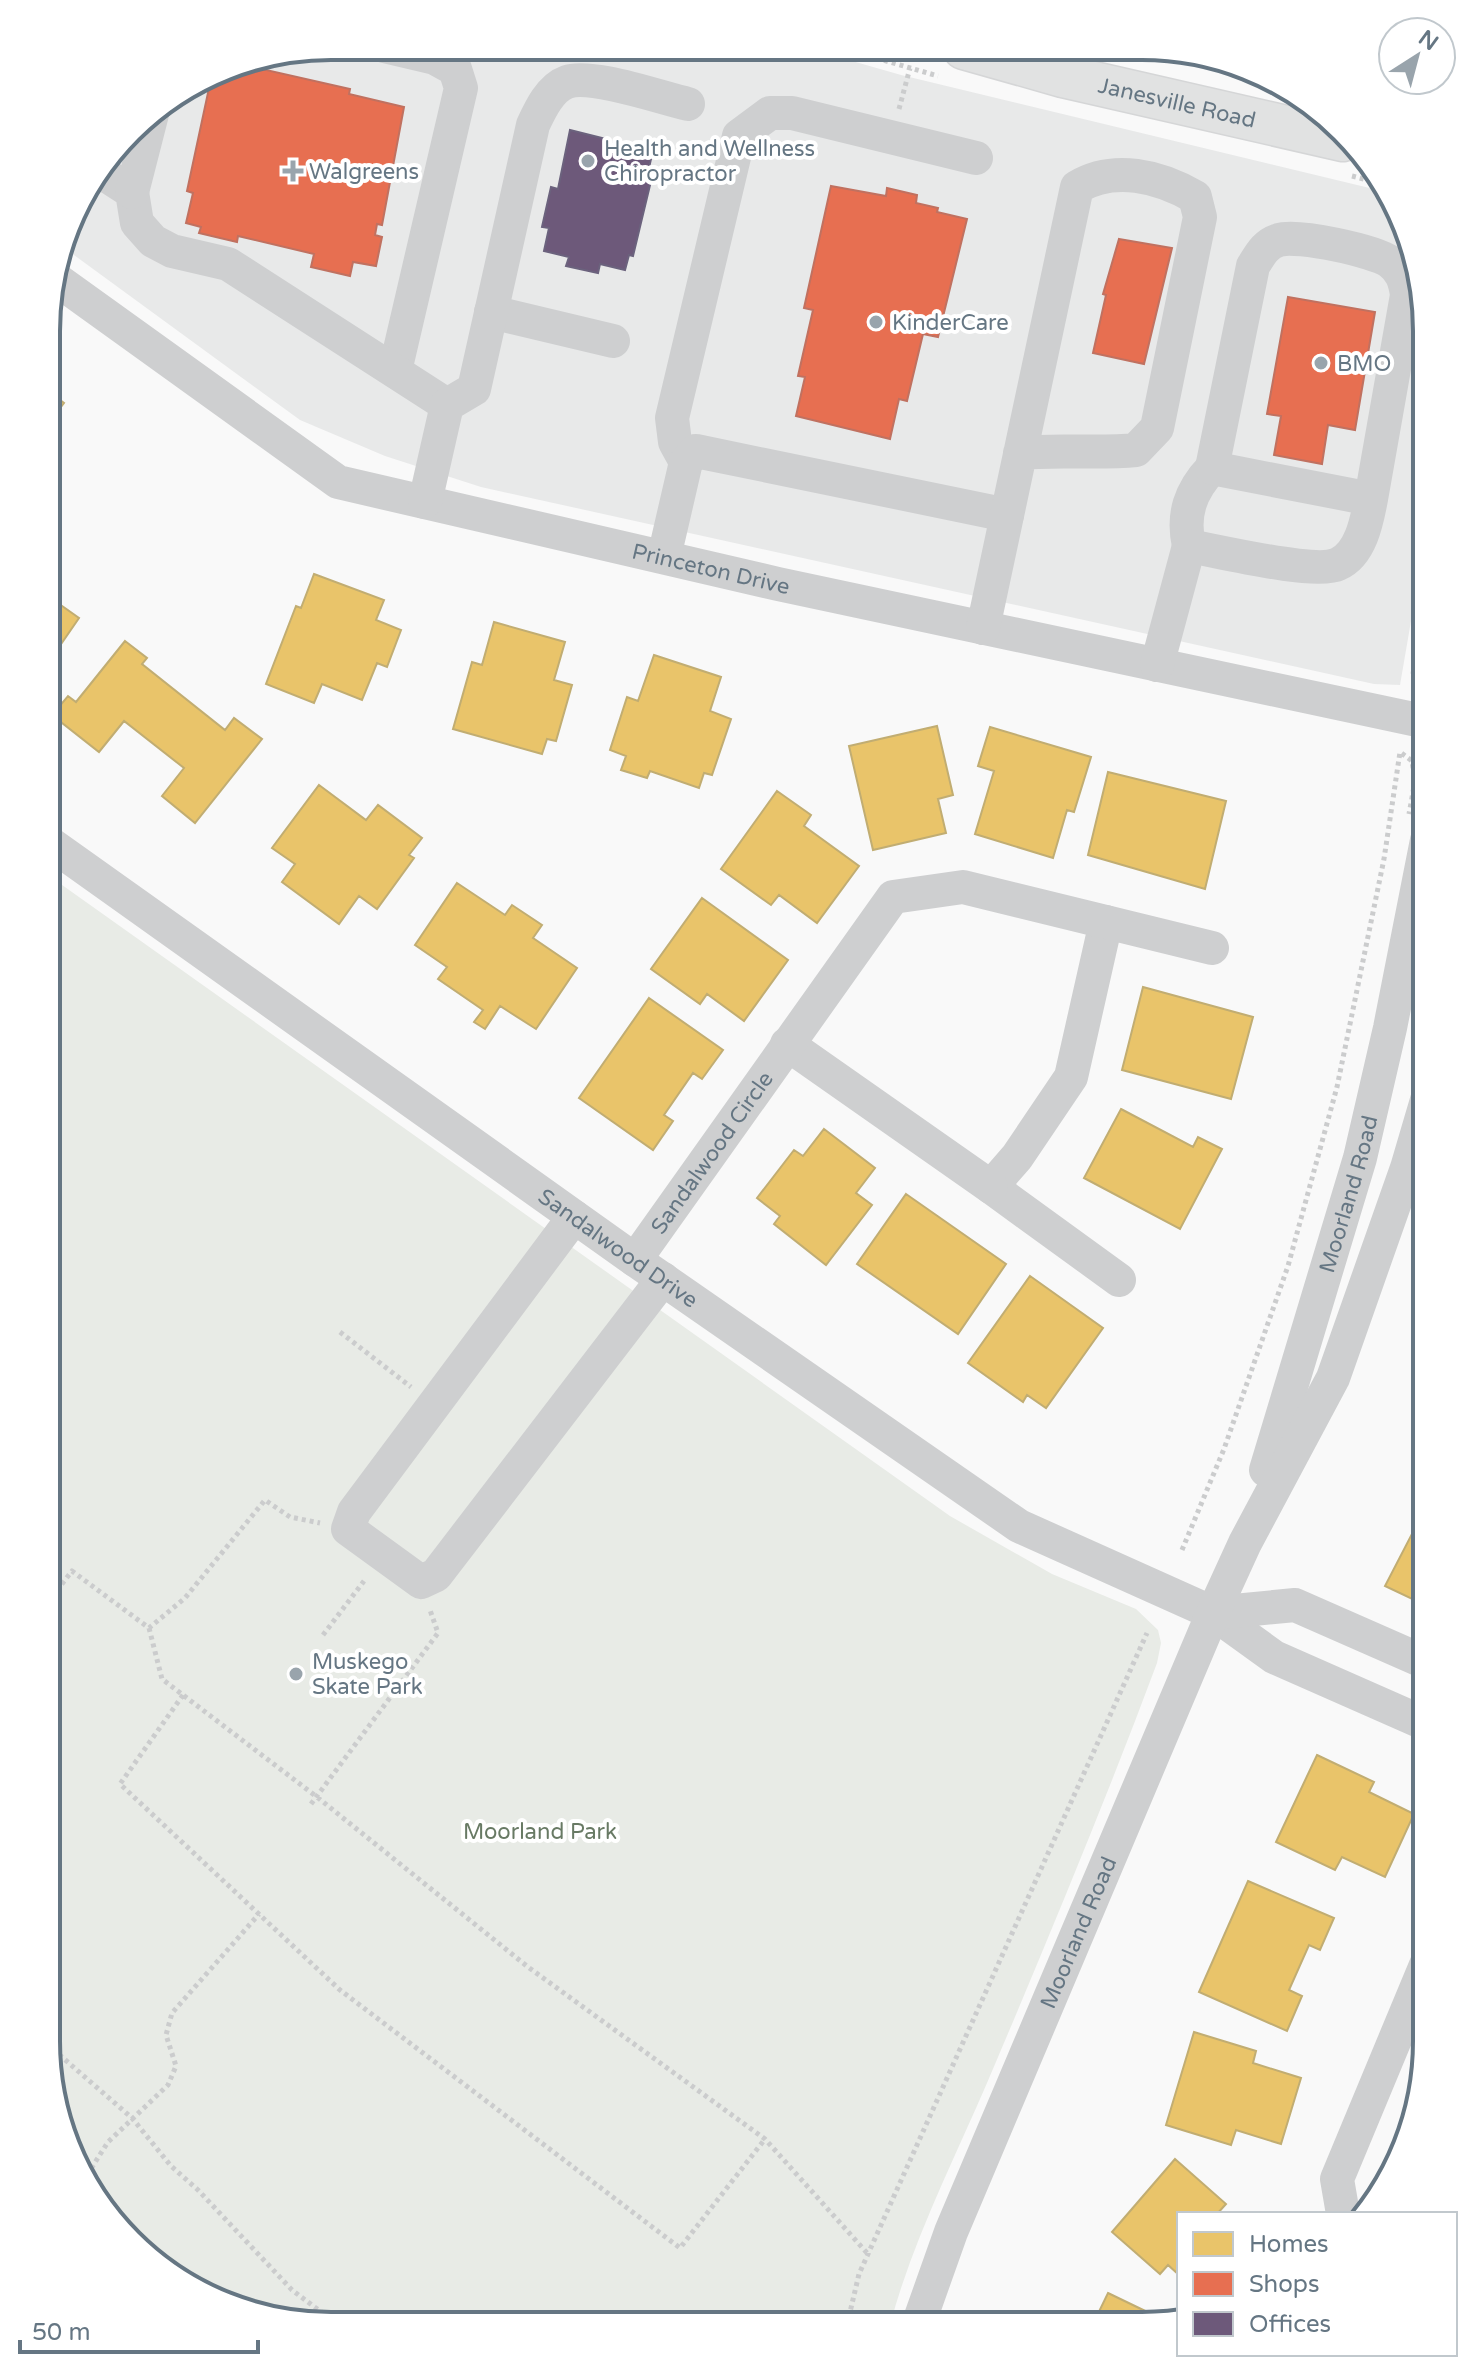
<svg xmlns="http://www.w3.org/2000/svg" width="1473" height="2372" font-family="'Varela Round',sans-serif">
	<rect width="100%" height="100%" fill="#f9f9f9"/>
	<path fill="#e8e9e9" d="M 331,46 L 803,47 L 901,75 L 1382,191 L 1406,222 L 1427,331 L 1427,528 L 1400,685 L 1374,684 L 481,487 L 385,456 L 300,420 L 63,247 L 76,204 L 143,117 L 222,67 Z"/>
	<path fill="#e8ebe6" d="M 48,875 L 950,1516 L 1052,1574 L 1136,1609 L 1158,1630 L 1161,1643 L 1157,1663 C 1104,1805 1046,1944 987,2083 C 953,2162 912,2242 890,2325 L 294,2324 L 158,2267 L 67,2150 L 46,2041 Z"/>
	<path fill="#e9c46a" stroke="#c1ad72" stroke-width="2" d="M 48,391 L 64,403 L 48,424 Z
		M 314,574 L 384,600 L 376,620 L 401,630 L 387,667 L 377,663 L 362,700 L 322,684 L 314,703 L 266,684 L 296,606 L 301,608 Z
		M 48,596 L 79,618 L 48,663 Z
		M 494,622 L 565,642 L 554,680 L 572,685 L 556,741 L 547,739 L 542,754 L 453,729 L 472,662 L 482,665 Z
		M 125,641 L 147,658 L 142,664 L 225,730 L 234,718 L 262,739 L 195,823 L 162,796 L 184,768 L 124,721 L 99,752 L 52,715 L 68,696 L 76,702 Z
		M 654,655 L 721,677 L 710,711 L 731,719 L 712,775 L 704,773 L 699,788 L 650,771 L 647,778 L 621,770 L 626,756 L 610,750 L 627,697 L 638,701 Z
		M 937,726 L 953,795 L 938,799 L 946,833 L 873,850 L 849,746 Z
		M 990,727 L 1091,757 L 1074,812 L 1067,810 L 1053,858 L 975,834 L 994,771 L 978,766 Z
		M 1108,772 L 1226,801 L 1205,889 L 1088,855 Z
		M 319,785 L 366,820 L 378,805 L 422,838 L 409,855 L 414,858 L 377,909 L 359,896 L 339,924 L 282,882 L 295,864 L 272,848 Z
		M 777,791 L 811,815 L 804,826 L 859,866 L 817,923 L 779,895 L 771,905 L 721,869 Z
		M 457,883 L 505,915 L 512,905 L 542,925 L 533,938 L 577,968 L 536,1029 L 500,1006 L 485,1029 L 474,1022 L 483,1010 L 438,979 L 447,967 L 415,945 Z
		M 702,898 L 788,960 L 744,1021 L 707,994 L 700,1004 L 651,969 Z
		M 1143,987 L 1253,1017 L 1231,1099 L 1122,1070 Z
		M 649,998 L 723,1050 L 702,1079 L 693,1073 L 664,1115 L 673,1121 L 653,1150 L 579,1098 Z
		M 1121,1109 L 1193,1147 L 1198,1137 L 1222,1149 L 1180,1229 L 1084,1178 Z
		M 824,1129 L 875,1168 L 856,1193 L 872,1205 L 826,1265 L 774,1224 L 780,1216 L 757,1198 L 794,1150 L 803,1156 Z
		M 906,1194 L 1006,1264 L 958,1334 L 857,1264 Z
		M 1030,1276 L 1103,1328 L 1046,1408 L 1027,1395 L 1023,1402 L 968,1363 Z
		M 1427,1505 L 1427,1606 L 1385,1586 Z
		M 1317,1755 L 1374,1782 L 1369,1792 L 1414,1814 L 1385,1877 L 1342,1857 L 1335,1870 L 1276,1842 Z
		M 1248,1881 L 1334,1918 L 1320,1950 L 1309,1945 L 1289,1990 L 1302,1996 L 1287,2031 L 1199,1992 Z
		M 1194,2032 L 1256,2051 L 1253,2063 L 1301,2078 L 1281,2144 L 1236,2130 L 1231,2145 L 1166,2125 Z
		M 1175,2159 L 1226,2204 L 1217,2214 L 1179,2214 L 1179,2275 L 1168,2265 L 1160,2274 L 1112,2232 Z
		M 1108,2293 L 1166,2321 L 1143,2326 L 1092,2326 Z"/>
	<path fill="#e76f51" stroke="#c07160" stroke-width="2" d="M 248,62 L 254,64 L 253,67 L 350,89 L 349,94 L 404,107 L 382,225 L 377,224 L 375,235 L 382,237 L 376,266 L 353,262 L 350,276 L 311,267 L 314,254 L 238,236 L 237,242 L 199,233 L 201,227 L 186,223 L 193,193 L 187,191 L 212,74 L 222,67 Z
		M 831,186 L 886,196 L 887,188 L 917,195 L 916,203 L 938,208 L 937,212 L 967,219 L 938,337 L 923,334 L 907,401 L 899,399 L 890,439 L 796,416 L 805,377 L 798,376 L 813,310 L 804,308 Z
		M 1119,239 L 1172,248 L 1144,364 L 1093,353 L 1106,295 L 1103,294 Z
		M 1288,297 L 1375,312 L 1355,430 L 1328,425 L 1322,464 L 1274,455 L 1281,416 L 1267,414 Z"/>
	<path fill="#6d597a" stroke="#6b627d" stroke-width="2" d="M 570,130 L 606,139 L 604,148 L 651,159 L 646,181 L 651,181 L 633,256 L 629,255 L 625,270 L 600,264 L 598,273 L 566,266 L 569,257 L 544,251 L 549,228 L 542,227 L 551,187 L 558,189 Z"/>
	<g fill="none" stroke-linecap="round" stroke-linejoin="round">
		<g stroke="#d5d6d7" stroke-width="45">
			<g id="major">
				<path id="s6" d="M 964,48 L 1063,76 L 1343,140"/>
			</g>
		</g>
		<path stroke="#cbcccd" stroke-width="5" stroke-dasharray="4 4" stroke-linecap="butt" d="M 838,47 L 938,76
			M 899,109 L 910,68
			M 1352,176 L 1375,182
			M 1413,674 L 1427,588
			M 340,1332 L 411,1387
			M 1182,1550 L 1224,1449 L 1288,1266 L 1337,1087 L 1384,859 L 1400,752 L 1412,761 L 1415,781 L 1409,814
			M 47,1603 L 72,1571 L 149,1628 L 185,1598 L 265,1500 L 290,1517 L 320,1523
			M 149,1628 L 162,1679 L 317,1797 L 528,1967 L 765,2139 L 868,2254
			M 323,1635 L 364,1581
			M 183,1695 L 120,1784 L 340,1990 L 680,2248 L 765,2139
			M 311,1804 L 438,1633 L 430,1610
			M 47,2044 L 132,2118 L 171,2166 L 198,2190 L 292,2290 L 337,2324
			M 87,2175 L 108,2142 L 168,2085 L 176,2066 L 166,2035 L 172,2013 L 259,1914
			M 847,2325 L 859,2274 L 1147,1633"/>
		<g stroke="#cecfd0" stroke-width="34">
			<path d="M 384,46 L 435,58 L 455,69 L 461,88 L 395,371"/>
			<path d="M 101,172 L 132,192 L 137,223 L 153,241 L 172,251 L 228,264 L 447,405"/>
			<path d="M 132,192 L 153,110"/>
			<path id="s1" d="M 53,277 L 338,482 L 778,584 L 1427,722"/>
			<path d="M 491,312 L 613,341"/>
			<path d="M 686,462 L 675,442 L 672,418 L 739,136 L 770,113 L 792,113 L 976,158"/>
			<path d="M 425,502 L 447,405 L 474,389 L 533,125 C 540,110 550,88 567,82 C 591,73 661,98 688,104"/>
			<path d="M 1189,546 C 1182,515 1190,491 1212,468"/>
			<path d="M 664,557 L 686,462 L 696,451 L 1007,515"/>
			<path d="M 983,628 L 1077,187 C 1114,165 1159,176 1195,197 L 1200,217 L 1157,428 L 1136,450 C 1097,454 1059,449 1020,453"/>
			<path d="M 1157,665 L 1189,546 C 1218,551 1316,575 1338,564 C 1361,554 1367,520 1371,499 L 1407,295 C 1405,281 1402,271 1390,262 C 1375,251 1297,234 1279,240 C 1265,244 1260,255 1253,266 L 1212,468 L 1371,499"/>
			<path id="s2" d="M 48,842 L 635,1260 L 1019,1526 L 1213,1613 L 1274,1657 L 1426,1724"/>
			<path d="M 1106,922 L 1071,1077 L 1017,1157 L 991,1187 L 1119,1280"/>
			<path d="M 787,1044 L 991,1187"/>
			<path d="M 574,1217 L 354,1512 L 348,1529 L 421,1582 L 436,1575 L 663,1279"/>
			<path id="s3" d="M 635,1260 L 893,897 L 963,887 L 1212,948"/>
			<path id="s4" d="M 1266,1470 L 1360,1158 L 1390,1028 L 1427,840"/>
			<path d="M 1213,1613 L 1295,1605 L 1427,1663"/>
			<path d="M 1343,2214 L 1337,2179 L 1426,1965"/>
			<path id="s5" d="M 918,2325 L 951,2232 L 1213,1613 L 1245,1543 L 1333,1378 L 1407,1168 L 1427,1100"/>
		</g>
		<use href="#major" stroke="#e1e2e2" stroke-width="42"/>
	</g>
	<g fill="#99a4ac" stroke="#fff" stroke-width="3">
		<circle cx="588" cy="161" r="8"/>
		<path d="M289 159h8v8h8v8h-8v8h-8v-8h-8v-8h8z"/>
		<circle cx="876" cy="322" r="8"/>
		<circle cx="1321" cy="363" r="8"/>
		<circle cx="296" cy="1674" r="8"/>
	</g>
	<g text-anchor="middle" stroke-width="8" stroke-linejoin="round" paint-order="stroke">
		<g font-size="22" fill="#657683" stroke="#fff">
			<text dy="8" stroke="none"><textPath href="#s6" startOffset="220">Janesville Road</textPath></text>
			<text dy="8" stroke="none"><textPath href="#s1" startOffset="734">Princeton Drive</textPath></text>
			<text dy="8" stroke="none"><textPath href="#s3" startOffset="132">Sandalwood Circle</textPath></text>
			<text dy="8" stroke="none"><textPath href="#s4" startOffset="288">Moorland Road</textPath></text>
			<text dy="8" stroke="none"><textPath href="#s2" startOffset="700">Sandalwood Drive</textPath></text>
			<text dy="8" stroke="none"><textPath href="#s5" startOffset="424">Moorland Road</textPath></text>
		</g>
		<g font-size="22" fill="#657683" stroke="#fff" text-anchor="start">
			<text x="604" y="156">Health and Wellness<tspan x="604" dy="25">Chiropractor</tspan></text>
			<text x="309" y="179">Walgreens</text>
			<text x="892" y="330">KinderCare</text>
			<text x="1337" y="371">BMO</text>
			<text x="312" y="1669">Muskego<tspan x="312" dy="25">Skate Park</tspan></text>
		</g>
		<g font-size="22" fill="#687a64" stroke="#fff">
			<text x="540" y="1839">Moorland Park</text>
		</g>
	</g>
	<path d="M0 0H1473V2372H0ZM331 60H1142A271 271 0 0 1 1413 331V2041A271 271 0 0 1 1142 2312H331A271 271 0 0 1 60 2041V331A271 271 0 0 1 331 60Z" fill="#fff" fill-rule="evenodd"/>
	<path fill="none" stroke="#657683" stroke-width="4" d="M331 60H1142A271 271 0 0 1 1413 331V2041A271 271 0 0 1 1142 2312H331A271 271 0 0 1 60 2041V331A271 271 0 0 1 331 60Z"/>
	<rect x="1177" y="2212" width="280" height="144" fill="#ffffff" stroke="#c1c8cd" stroke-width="2"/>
	<rect x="1193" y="2232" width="40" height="24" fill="#e9c46a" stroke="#c1c8cd" stroke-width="2"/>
	<text x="1249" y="2252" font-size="24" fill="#657683">Homes</text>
	<rect x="1193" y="2272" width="40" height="24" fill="#e76f51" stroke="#c1c8cd" stroke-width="2"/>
	<text x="1249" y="2292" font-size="24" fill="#657683">Shops</text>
	<rect x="1193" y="2312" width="40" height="24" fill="#6d597a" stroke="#c1c8cd" stroke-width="2"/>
	<text x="1249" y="2332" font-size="24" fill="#657683">Offices</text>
	<g transform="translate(1417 56) rotate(36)"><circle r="38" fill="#ffffff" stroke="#c1c8cd" stroke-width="2"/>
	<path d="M0-6L14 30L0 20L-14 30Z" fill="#99a4ac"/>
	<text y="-12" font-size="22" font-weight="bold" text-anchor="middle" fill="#657683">N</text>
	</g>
	<path d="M20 2340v12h238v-12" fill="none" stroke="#657683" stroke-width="4"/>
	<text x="32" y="2340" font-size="24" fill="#657683" stroke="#ffffff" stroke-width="6" paint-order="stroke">50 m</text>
</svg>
